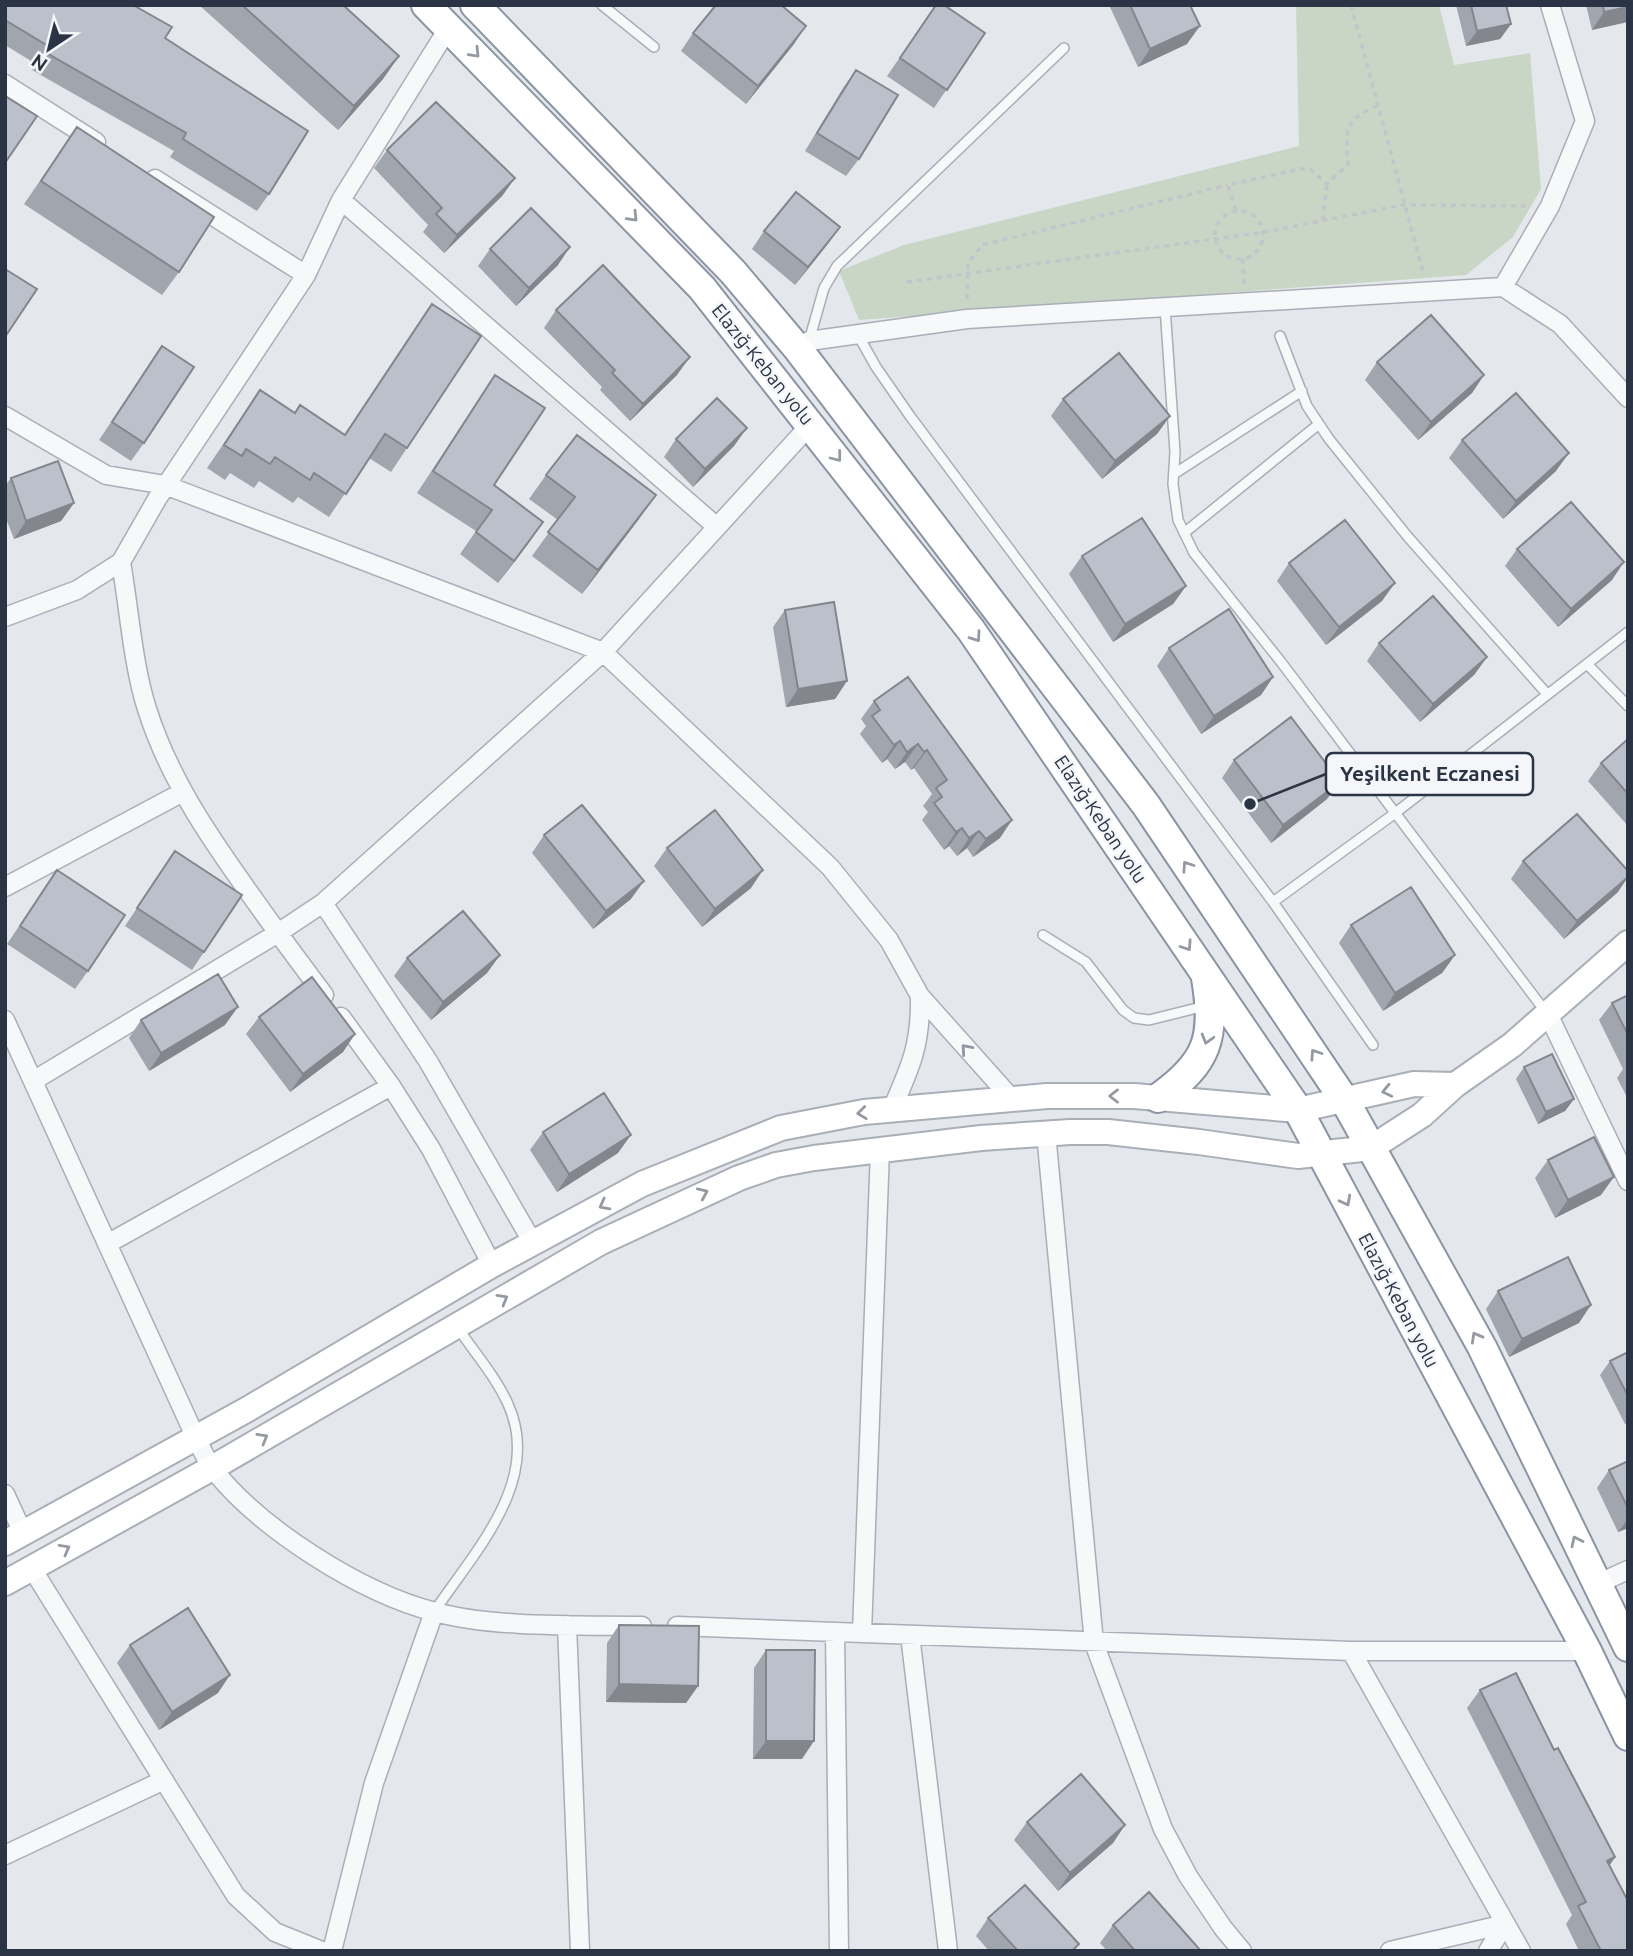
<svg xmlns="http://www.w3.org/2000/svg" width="1633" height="1956" font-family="Ubuntu,sans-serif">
	<rect width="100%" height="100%" fill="#e4e7ec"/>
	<path fill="#c9d6c5" d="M 1296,5 L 1439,5 L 1454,65 L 1530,53 L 1541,189 L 1513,237 L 1466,275 L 859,320 L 839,271 L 904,245 L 1299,146 Z"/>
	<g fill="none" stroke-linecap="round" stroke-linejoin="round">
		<g stroke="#a9aeb7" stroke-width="12">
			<path id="service" d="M 602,5 L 654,47
				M 1165,307 L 1175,452 L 1173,484 L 1178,520 L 1194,553 L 1281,662 L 1545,1011
				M 858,335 L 876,367 L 910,416 L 1273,902 L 1373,1045
				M 1280,336 L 1307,406 L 1329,439 L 1408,537 L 1547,694
				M 809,341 L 824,288 L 837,266 L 1064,48
				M 1174,474 L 1302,391
				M 1184,533 L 1319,424
				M 1587,664 L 1628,706
				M 1273,902 L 1394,814 L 1628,632
				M 1043,935 L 1086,962 L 1123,1010 L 1134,1018 L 1149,1020 L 1205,1006
				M 434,1612 C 474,1552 543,1481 508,1404 C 496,1377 474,1352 458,1328"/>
		</g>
		<g stroke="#a9aeb7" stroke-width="21">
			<path id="minor" d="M 5,84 L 96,142
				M 155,179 L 306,275
				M 341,200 L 717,527
				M 1503,287 L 1550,206 L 1585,121 L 1550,5
				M 798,349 L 809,341 L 967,319 L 1503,287 L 1560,324 L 1628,398
				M 5,416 L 106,475 L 165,485 L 603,652 L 830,867 L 889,940 L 920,996
				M 121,562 C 129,608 133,666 147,709 C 173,792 228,863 278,933 L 323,903 L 603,652 L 811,424
				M 5,617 L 77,590 L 121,562 L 157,499 L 306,275 L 341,200 L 449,27
				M 5,887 L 183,792
				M 323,903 L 428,1061 L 533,1243
				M 1548,1014 L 1628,1181
				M 341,1017 L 391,1086 L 431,1149 L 492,1265
				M 5,1020 L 195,1436 C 201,1447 206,1460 213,1469 C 260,1529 361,1593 435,1612 C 493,1628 580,1625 642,1626
				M 33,1081 L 278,933 L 324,995
				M 892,1109 C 911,1066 921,1044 920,996 L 1012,1099
				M 1046,1133 L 1094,1643 L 1163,1829 L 1188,1876 L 1223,1928 L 1242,1951
				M 107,1244 L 391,1086
				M 5,1494 L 23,1533
				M 31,1567 L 236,1896 L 275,1932 L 322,1951
				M 1597,1584 L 1628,1570
				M 567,1625 L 580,1951
				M 677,1626 L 1351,1651 L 1587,1651
				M 835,1632 L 839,1951
				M 862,1633 L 880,1150
				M 910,1635 L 948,1951
				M 1351,1651 L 1521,1951
				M 5,1855 L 164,1780
				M 332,1951 L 374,1783 L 434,1612
				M 1390,1951 L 1505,1924
				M 1488,1951 L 1505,1924"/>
		</g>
		<g stroke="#a9aeb7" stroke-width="28">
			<path id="secondary" d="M 5,1543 L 248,1409 L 492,1265 L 642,1184 L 781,1128 L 864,1112 L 1047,1096 L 1134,1096 L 1298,1110 L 1414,1084 L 1455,1085
				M 5,1583 L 212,1468 L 601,1242 L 739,1178 L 776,1165 L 814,1158 L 981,1138 L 1070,1132 L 1108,1132 L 1199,1142 L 1298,1156 L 1371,1148 L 1422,1115 L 1455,1085 L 1512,1045 L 1628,943"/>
		</g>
		<g stroke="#8b94a3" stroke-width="32">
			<path id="trunk" d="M 426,5 L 702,288 L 971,630 L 1298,1110 L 1587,1651 L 1628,1736
				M 475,5 L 733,272 L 798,349 L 1146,805 L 1345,1101 L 1482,1347 L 1628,1647
				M 1158,1098 C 1208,1063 1216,1038 1206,978"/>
		</g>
		<path stroke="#c2c5cb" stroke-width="3.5" stroke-dasharray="5 5" stroke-linecap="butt" d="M 1351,5 L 1423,272
			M 1236,210 L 1228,185 L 1300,169 L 1310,169 L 1327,184 L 1348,164 C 1346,130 1343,120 1377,106
			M1215 235a24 24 0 1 1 48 0a24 24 0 1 1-48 0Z
			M 1323,220 L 1327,184
			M 1243,259 L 1244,285
			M 907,282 L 1264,232 L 1403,205 L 1526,206
			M 967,299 L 968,263 L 982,245 L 1228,185"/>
		<use href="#service" stroke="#f7f8fa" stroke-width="9"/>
		<use href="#minor" stroke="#f7f8fa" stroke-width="18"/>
		<use href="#secondary" stroke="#fff" stroke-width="24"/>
		<use href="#trunk" stroke="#fff" stroke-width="28"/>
	</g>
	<path fill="#a1a5ae" d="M 5,5 L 165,38 L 269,194 L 257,211 L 170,157 L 174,151 L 32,70 L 36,64 L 5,45 Z
		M 199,5 L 343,5 L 399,56 L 383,79 L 338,130 Z
		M 936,5 L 985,33 L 934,108 L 887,76 Z
		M 1109,5 L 1190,5 L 1187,44 L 1138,67 Z
		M 1456,5 L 1506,5 L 1511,24 L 1500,39 L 1466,46 Z
		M 1586,5 L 1628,5 L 1592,30 Z
		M 693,33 L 794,44 L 746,104 L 681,51 Z
		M 856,70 L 859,159 L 846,176 L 805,151 L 843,88 Z
		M 77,127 L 179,272 L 162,295 L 24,204 Z
		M 387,150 L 515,178 L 502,196 L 444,253 L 423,232 L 428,225 L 374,168 Z
		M 840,227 L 827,245 L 795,285 L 752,249 L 764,231 Z
		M 490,249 L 558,265 L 516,306 L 478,266 Z
		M 432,304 L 407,448 L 391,472 L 369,458 L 329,517 L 298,497 L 293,503 L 259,481 L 254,488 L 230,473 L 225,480 L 207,468 L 260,390 L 294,413 L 344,435 Z
		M 556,310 L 677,375 L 630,421 L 600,390 L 602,387 L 544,328 Z
		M 162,346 L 144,443 L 131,461 L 99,440 Z
		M 1377,362 L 1484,375 L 1472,393 L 1418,440 L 1365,380 Z
		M 495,375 L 494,485 L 528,544 L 498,583 L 460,554 L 476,531 L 417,493 Z
		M 1063,399 L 1170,416 L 1157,434 L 1102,479 L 1051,416 Z
		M 676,439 L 734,446 L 693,487 L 664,457 Z
		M 1462,440 L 1556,471 L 1503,519 L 1449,458 Z
		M 546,475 L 639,519 L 582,594 L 532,556 L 558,520 L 529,499 Z
		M 11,478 L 74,503 L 61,521 L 14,539 L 5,516 L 5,486 Z
		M 1517,549 L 1612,580 L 1558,627 L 1505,566 Z
		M 1082,556 L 1186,586 L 1173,604 L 1113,642 L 1069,574 Z
		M 1289,563 L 1382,601 L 1326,645 L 1277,581 Z
		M 785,610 L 847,681 L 835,699 L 786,707 L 773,627 Z
		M 1379,643 L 1487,657 L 1474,675 L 1420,722 L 1367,661 Z
		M 1169,648 L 1273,677 L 1261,695 L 1201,734 L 1157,666 Z
		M 908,677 L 1000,838 L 973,857 L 967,848 L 957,856 L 949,846 L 944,850 L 922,820 L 928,812 L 923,806 L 932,794 L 914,768 L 911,770 L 905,762 L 895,769 L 887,759 L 882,763 L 860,734 L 866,726 L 861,719 L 874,701 Z
		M 1628,739 L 1628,826 L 1588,781 L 1601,763 Z
		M 1234,760 L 1327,799 L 1271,843 L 1222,778 Z
		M 544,835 L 631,899 L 593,929 L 532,853 Z
		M 667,848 L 751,888 L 702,927 L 654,866 Z
		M 175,851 L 204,952 L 192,970 L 125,926 Z
		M 1523,861 L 1618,892 L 1564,939 L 1511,879 Z
		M 57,870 L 88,971 L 75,989 L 7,944 Z
		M 1351,925 L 1455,955 L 1442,973 L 1383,1011 L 1339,943 Z
		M 500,955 L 487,973 L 431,1020 L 394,976 L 407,958 Z
		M 1628,995 L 1628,1099 L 1617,1078 L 1623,1069 L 1599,1020 L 1612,1003 Z
		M 259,1017 L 355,1034 L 343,1052 L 290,1092 L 246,1034 Z
		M 141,1020 L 225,1025 L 149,1071 L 129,1038 Z
		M 1524,1067 L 1574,1099 L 1565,1111 L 1538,1124 L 1516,1079 Z
		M 543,1132 L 618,1153 L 557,1192 L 530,1150 Z
		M 1548,1160 L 1601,1195 L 1555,1218 L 1535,1178 Z
		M 1498,1291 L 1579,1323 L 1509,1357 L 1486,1309 Z
		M 1628,1352 L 1628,1423 L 1625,1424 L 1600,1375 L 1610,1361 Z
		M 1628,1461 L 1628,1528 L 1618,1532 L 1597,1488 L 1609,1470 Z
		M 619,1625 L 698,1686 L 686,1703 L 606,1702 L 607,1643 Z
		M 130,1645 L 218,1693 L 159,1730 L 117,1663 Z
		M 766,1650 L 802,1759 L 753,1759 L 754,1668 Z
		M 1480,1690 L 1615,1857 L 1610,1865 L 1628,1951 L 1579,1951 L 1566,1924 L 1572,1915 L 1467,1708 Z
		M 1027,1822 L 1125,1825 L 1113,1843 L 1058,1891 L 1014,1840 Z
		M 988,1918 L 1074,1951 L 989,1951 L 976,1936 Z
		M 1113,1925 L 1201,1951 L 1107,1951 L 1100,1943 Z"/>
	<path fill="#83868d" d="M 1628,7 L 1628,22 L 1592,30 L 1604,12 Z
		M 1511,24 L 1500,39 L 1466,46 L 1477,31 Z
		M 806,26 L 794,44 L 746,104 L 758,86 Z
		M 1200,26 L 1187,44 L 1138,67 L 1150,49 Z
		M 399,56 L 383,79 L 338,130 L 354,106 Z
		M 515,178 L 502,196 L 444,253 L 457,235 Z
		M 840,227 L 827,245 L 795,285 L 808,267 Z
		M 570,247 L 558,265 L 516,306 L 529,288 Z
		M 690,357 L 677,375 L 630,421 L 643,404 Z
		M 1484,375 L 1472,393 L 1418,440 L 1431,422 Z
		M 1170,416 L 1157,434 L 1102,479 L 1115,461 Z
		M 747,428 L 734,446 L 693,487 L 705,469 Z
		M 1569,453 L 1556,471 L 1503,519 L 1516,501 Z
		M 656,495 L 639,519 L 582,594 L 598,570 Z
		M 74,503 L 61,521 L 14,539 L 26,521 Z
		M 543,522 L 528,544 L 498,583 L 514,561 Z
		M 1624,562 L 1612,580 L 1558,627 L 1571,609 Z
		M 1395,583 L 1382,601 L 1326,645 L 1339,627 Z
		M 1186,586 L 1173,604 L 1113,642 L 1125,624 Z
		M 1487,657 L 1474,675 L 1420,722 L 1433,704 Z
		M 1273,677 L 1261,695 L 1201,734 L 1214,716 Z
		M 847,681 L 835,699 L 786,707 L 798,689 Z
		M 900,741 L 887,759 L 882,763 L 894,745 Z
		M 918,744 L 905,762 L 895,769 L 907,752 Z
		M 927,750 L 914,768 L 911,770 L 924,752 Z
		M 1340,782 L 1327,799 L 1271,843 L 1283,825 Z
		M 1012,820 L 1000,838 L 973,857 L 986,839 Z
		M 962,828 L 949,846 L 944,850 L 956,832 Z
		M 979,831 L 967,848 L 957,856 L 969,838 Z
		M 763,870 L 751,888 L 702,927 L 715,909 Z
		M 1628,877 L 1618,892 L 1564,939 L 1577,921 Z
		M 644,881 L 631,899 L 593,929 L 606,911 Z
		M 500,955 L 487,973 L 431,1020 L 443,1002 Z
		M 1455,955 L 1442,973 L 1383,1011 L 1395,993 Z
		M 238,1007 L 225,1025 L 149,1071 L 161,1053 Z
		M 355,1034 L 343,1052 L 290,1092 L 303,1074 Z
		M 1574,1099 L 1565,1111 L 1538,1124 L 1546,1112 Z
		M 631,1135 L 618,1153 L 557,1192 L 569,1174 Z
		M 1614,1177 L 1601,1195 L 1555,1218 L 1568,1200 Z
		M 1591,1305 L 1579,1323 L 1509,1357 L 1522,1339 Z
		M 1628,1519 L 1628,1528 L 1618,1532 Z
		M 230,1675 L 218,1693 L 159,1730 L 172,1712 Z
		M 619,1684 L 698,1686 L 686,1703 L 606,1702 Z
		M 766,1741 L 814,1741 L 802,1759 L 753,1759 Z
		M 1125,1825 L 1113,1843 L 1058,1891 L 1070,1873 Z
		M 1615,1857 L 1603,1875 L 1607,1861 Z"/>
	<path fill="#bbc0ca" stroke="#83868d" stroke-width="2" d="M 5,5 L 133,5 L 172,27 L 165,38 L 308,131 L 269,194 L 183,139 L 186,133 L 45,52 L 48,46 L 5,20 Z
		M 242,5 L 343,5 L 399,56 L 354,106 Z
		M 716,5 L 781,5 L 806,26 L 758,86 L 693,33 Z
		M 936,5 L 944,5 L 985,33 L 947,90 L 900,58 Z
		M 1130,5 L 1190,5 L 1200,26 L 1150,49 Z
		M 1471,5 L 1506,5 L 1511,24 L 1477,31 Z
		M 1603,5 L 1628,5 L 1628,7 L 1604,12 Z
		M 856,70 L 898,95 L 859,159 L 817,133 Z
		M 5,96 L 37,116 L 7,160 L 5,159 Z
		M 436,102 L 515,178 L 457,235 L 436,214 L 442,208 L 387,150 Z
		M 77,127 L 214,217 L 179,272 L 41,181 Z
		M 796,192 L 840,227 L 808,267 L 764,231 Z
		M 531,208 L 570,247 L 529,288 L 490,249 Z
		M 603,265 L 690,357 L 643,404 L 612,373 L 615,370 L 556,310 Z
		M 5,269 L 37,289 L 5,337 Z
		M 432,304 L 481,336 L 407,448 L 385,434 L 346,494 L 314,473 L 310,480 L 275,457 L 270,464 L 246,449 L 242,456 L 224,445 L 260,390 L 295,413 L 300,405 L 345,435 Z
		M 1431,315 L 1484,375 L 1431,422 L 1377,362 Z
		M 162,346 L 194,367 L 144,443 L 112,422 Z
		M 1119,353 L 1170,416 L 1115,461 L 1063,399 Z
		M 495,375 L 545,408 L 494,485 L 543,522 L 514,561 L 476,532 L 492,510 L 433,471 Z
		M 1516,393 L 1569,453 L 1516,501 L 1462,440 Z
		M 717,398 L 747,428 L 705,469 L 676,439 Z
		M 577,435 L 656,495 L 598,570 L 548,532 L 575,497 L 546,475 Z
		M 58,461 L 74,503 L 26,521 L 11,478 Z
		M 1571,502 L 1624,562 L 1571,609 L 1517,549 Z
		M 1142,518 L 1186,586 L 1125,624 L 1082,556 Z
		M 1345,520 L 1395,583 L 1339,627 L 1289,563 Z
		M 1433,596 L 1487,657 L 1433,704 L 1379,643 Z
		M 834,602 L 847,681 L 798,689 L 785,610 Z
		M 1229,609 L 1273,677 L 1214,716 L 1169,648 Z
		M 908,677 L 1012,820 L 986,839 L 979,831 L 969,838 L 962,828 L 956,832 L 934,803 L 942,797 L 936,788 L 947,780 L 927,750 L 924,752 L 918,744 L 907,752 L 900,741 L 894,745 L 872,716 L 880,710 L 874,701 Z
		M 1291,717 L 1340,782 L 1283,825 L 1234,760 Z
		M 1628,739 L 1628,794 L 1601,763 Z
		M 582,805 L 644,881 L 606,911 L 544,835 Z
		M 715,810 L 763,870 L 715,909 L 667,848 Z
		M 1577,814 L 1628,871 L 1628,877 L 1577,921 L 1523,861 Z
		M 175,851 L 242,895 L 204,952 L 137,908 Z
		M 57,870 L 125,915 L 88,971 L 20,926 Z
		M 1411,887 L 1455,955 L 1395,993 L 1351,925 Z
		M 463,911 L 500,955 L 443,1002 L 407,958 Z
		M 218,974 L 238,1007 L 161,1053 L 141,1020 Z
		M 312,977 L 355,1034 L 303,1074 L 259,1017 Z
		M 1628,995 L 1628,1035 L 1612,1003 Z
		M 1552,1054 L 1574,1099 L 1546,1112 L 1524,1067 Z
		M 604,1093 L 631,1135 L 569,1174 L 543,1132 Z
		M 1594,1137 L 1614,1177 L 1568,1200 L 1548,1160 Z
		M 1568,1257 L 1591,1305 L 1522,1339 L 1498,1291 Z
		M 1628,1352 L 1628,1396 L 1610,1361 Z
		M 1628,1461 L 1628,1508 L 1609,1470 Z
		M 188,1608 L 230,1675 L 172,1712 L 130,1645 Z
		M 619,1625 L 699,1626 L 698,1686 L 619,1684 Z
		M 766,1650 L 815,1650 L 814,1741 L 766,1741 Z
		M 1516,1673 L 1554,1750 L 1558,1748 L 1615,1857 L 1607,1861 L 1628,1901 L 1628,1951 L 1601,1951 L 1578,1906 L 1586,1902 L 1480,1690 Z
		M 1081,1774 L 1125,1825 L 1070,1873 L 1027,1822 Z
		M 1025,1885 L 1079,1944 L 1072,1951 L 1018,1951 L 988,1918 Z
		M 1149,1892 L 1201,1951 L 1135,1951 L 1113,1925 Z"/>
	<defs><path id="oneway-chevron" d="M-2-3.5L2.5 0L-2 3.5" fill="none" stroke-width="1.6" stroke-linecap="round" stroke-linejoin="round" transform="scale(1.75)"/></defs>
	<g stroke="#959aa2">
		<use href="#oneway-chevron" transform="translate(475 53) rotate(46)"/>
		<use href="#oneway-chevron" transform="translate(633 217) rotate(46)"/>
		<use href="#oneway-chevron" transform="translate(837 457) rotate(52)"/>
		<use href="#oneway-chevron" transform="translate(976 637) rotate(55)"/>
		<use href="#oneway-chevron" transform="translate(1187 866) rotate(-124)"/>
		<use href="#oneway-chevron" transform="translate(1187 946) rotate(56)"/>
		<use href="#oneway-chevron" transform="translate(1207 1039) rotate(106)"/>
		<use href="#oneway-chevron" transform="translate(1315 1054) rotate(-124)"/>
		<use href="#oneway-chevron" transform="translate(1387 1091) rotate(167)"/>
		<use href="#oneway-chevron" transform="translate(1114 1096) rotate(-180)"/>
		<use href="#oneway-chevron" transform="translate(862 1113) rotate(173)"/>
		<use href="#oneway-chevron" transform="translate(703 1193) rotate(-24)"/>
		<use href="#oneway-chevron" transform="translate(1346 1201) rotate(62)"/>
		<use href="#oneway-chevron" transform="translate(604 1205) rotate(152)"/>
		<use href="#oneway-chevron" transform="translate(503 1299) rotate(-30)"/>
		<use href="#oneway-chevron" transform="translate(1476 1337) rotate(-119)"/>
		<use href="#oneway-chevron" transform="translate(263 1438) rotate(-30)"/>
		<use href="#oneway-chevron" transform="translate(1576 1541) rotate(-116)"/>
		<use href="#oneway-chevron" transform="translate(65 1549) rotate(-29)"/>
	</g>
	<use stroke="#9196a0" href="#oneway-chevron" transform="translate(966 1049) rotate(-131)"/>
	<g text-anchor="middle" stroke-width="5" stroke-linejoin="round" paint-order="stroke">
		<g font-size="19" fill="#2b3445" stroke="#f4f6f9">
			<text transform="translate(763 364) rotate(51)" y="7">Elazığ-Keban yolu</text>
			<text transform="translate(1101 819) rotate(56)" y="7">Elazığ-Keban yolu</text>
			<text transform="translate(1399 1300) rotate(62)" y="7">Elazığ-Keban yolu</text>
		</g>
	</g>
	<path fill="none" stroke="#2b3445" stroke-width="2.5" d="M1250 804L1326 774"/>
	<circle fill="#2b3445" stroke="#f4f6f9" stroke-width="2.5" cx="1250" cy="804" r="7"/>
	<rect fill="#f4f6f9" stroke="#2b3445" stroke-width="2.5" x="1326" y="753" width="207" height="42" rx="7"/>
	<g font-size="21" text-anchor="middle" font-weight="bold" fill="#2b3445">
		<text x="1430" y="781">Yeşilkent Eczanesi</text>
	</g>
	<rect width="1633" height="1956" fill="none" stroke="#2b3445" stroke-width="14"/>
	<g transform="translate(49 49) rotate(215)" stroke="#f4f6f9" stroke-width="5" paint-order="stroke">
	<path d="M0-5L12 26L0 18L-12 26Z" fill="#2b3445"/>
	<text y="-10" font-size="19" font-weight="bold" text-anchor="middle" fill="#2b3445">N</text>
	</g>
</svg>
